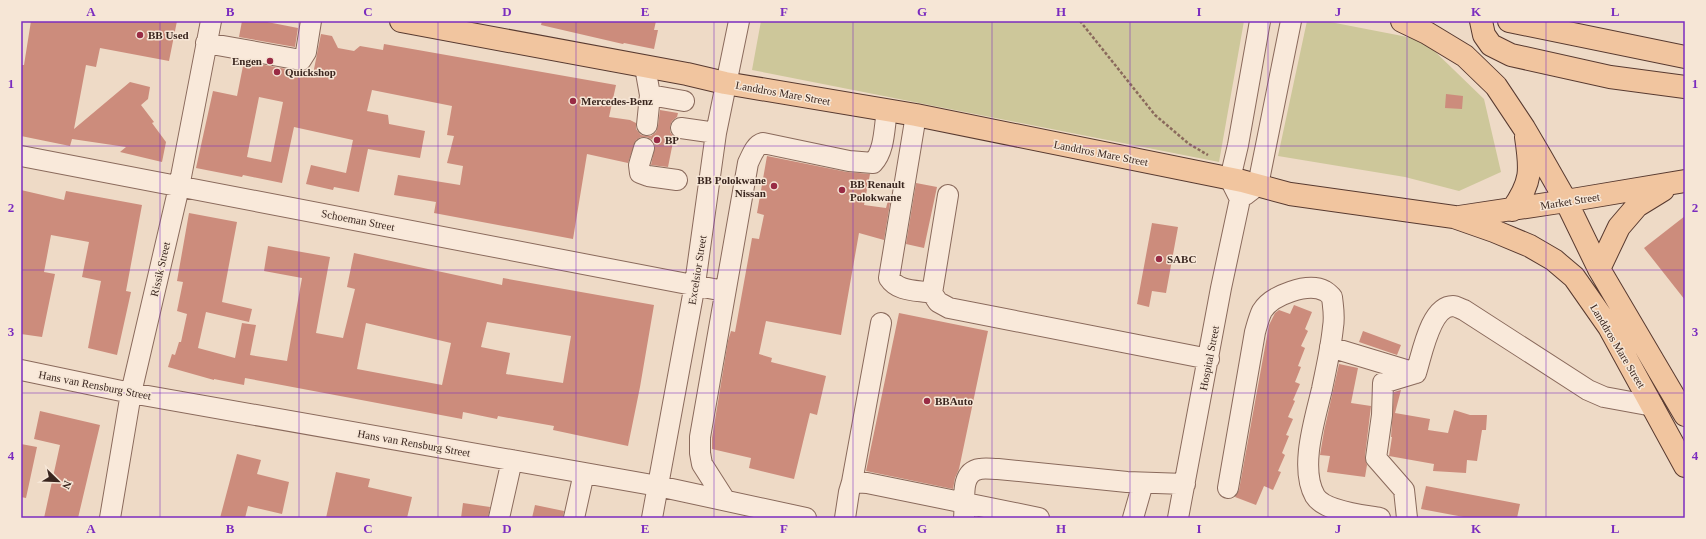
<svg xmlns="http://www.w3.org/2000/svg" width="1706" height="539" font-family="'Times New Roman',serif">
	<rect width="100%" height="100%" fill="#eedac6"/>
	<path fill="#cdc79a" d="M 761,21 L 1244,21 L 1219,162 L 752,70 Z
		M 1307,21 L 1325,21 L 1423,40 L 1484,99 L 1501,172 L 1459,191 L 1405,177 L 1278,156 Z"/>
	<path fill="#cc8c7c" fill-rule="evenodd" d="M 31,21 L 177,21 L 169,61 L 100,48 L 96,67 L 86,65 L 74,129 L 130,82 L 150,87 L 148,99 L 141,105 L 154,122 L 152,123 L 166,142 L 162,162 L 120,152 L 126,147 L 72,139 L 70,146 L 21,136 L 21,65 L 24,65 Z
		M 242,21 L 262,21 L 298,28 L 295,47 L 239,37 Z
		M 542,21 L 656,21 L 654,30 L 658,30 L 654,49 L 624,43 L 623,44 L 541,25 Z
		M 321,34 L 332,36 L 338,48 L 354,51 L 360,46 L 383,50 L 384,44 L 616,85 L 609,117 L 630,120 L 636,123 L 636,129 L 641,135 L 646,136 L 651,136 L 656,132 L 658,126 L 660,110 L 678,113 L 677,117 L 672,121 L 670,126 L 670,132 L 674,137 L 668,167 L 651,165 L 655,146 L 653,140 L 647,137 L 641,137 L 636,140 L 628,163 L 587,154 L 573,239 L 434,213 L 436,202 L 394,195 L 398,175 L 460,185 L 463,166 L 447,163 L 454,136 L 447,135 L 452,106 L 372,90 L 367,111 L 388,115 L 389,124 L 425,131 L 420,158 L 368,149 L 359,192 L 334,187 L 333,190 L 306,184 L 311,165 L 346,173 L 353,140 L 294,127 L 282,183 L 243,175 L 242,177 L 196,168 L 213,91 L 237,96 L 244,61 L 313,74 ZM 259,97 L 283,102 L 271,162 L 247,157 Z
		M 1446,94 L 1463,96 L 1462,109 L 1445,108 Z
		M 767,156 L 847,172 L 870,174 L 864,205 L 886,208 L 889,197 L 891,197 L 884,240 L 859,233 L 841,335 L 766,321 L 759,354 L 772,358 L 771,362 L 826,376 L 817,415 L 810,413 L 794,479 L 749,468 L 751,458 L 712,449 L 712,438 L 728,341 L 731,331 L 735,332 L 752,238 L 759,239 L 764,215 L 757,213 Z
		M 916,183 L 937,187 L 924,248 L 906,244 Z
		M 21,190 L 64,200 L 66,191 L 142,205 L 126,291 L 131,292 L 117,355 L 88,348 L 101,281 L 82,277 L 89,242 L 51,235 L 44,272 L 55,274 L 42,337 L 21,334 Z
		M 189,213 L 237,222 L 222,302 L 252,309 L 249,322 L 206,312 L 198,348 L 235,358 L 242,323 L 256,325 L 250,355 L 287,361 L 302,278 L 264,271 L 268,246 L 330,257 L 316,333 L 343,338 L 355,289 L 347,287 L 354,253 L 502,285 L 503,278 L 654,305 L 640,387 L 628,446 L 553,430 L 554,426 L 498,416 L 497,419 L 463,412 L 462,419 L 245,378 L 244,385 L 214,379 L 214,380 L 168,367 L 172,354 L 175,355 L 179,342 L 181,342 L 187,314 L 177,311 L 183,282 L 177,281 ZM 487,322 L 571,336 L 563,383 L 506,374 L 510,353 L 481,347 ZM 366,323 L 451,343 L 442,385 L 357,369 Z
		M 1685,216 L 1685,300 L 1644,248 Z
		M 1152,223 L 1178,227 L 1166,293 L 1152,291 L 1149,307 L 1137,304 Z
		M 1294,305 L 1312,312 L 1305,329 L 1308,331 L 1301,346 L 1305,348 L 1298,366 L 1301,367 L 1295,382 L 1300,384 L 1293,400 L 1295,401 L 1288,417 L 1293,419 L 1286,435 L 1289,436 L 1282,453 L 1285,455 L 1278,471 L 1281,472 L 1273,490 L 1264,486 L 1256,505 L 1235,497 L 1239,490 L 1269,325 L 1275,313 L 1279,310 L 1290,314 Z
		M 899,313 L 988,331 L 959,469 L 955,478 L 953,489 L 866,471 Z
		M 1363,331 L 1401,345 L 1397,355 L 1359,342 Z
		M 1339,364 L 1358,368 L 1351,403 L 1371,406 L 1365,456 L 1367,465 L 1365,477 L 1327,472 L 1330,456 L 1320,455 L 1324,431 Z
		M 1401,390 L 1395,413 L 1430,419 L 1428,430 L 1448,433 L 1454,410 L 1470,415 L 1487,415 L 1486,430 L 1482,430 L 1477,461 L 1467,460 L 1466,473 L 1433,471 L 1434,464 L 1389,456 L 1392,437 L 1391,437 L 1394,392 Z
		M 40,411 L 100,425 L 78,518 L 44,518 L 60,445 L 34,439 Z
		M 21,444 L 37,447 L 26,498 L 21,497 Z
		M 237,454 L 261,460 L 257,474 L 289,482 L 282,514 L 248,506 L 245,518 L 220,518 Z
		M 336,472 L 370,479 L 368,487 L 412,497 L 407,518 L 326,518 Z
		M 1426,486 L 1520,504 L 1517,518 L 1469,518 L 1421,509 Z
		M 463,503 L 490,507 L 488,518 L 461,518 Z
		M 535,505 L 564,511 L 563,518 L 532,518 Z"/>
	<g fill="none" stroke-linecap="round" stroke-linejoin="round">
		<g stroke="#8a6a5c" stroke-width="22">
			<path id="minor" d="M 206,43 L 301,60 L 306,52 L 311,21
				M 645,67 L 650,95 L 647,125
				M 650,95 L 684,101
				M 916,115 L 889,278 C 898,292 917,290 932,293
				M 681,128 L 716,133
				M 644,148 L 639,165 L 640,173 L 648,176 L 677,180
				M 21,156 L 724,291
				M 948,195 L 932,293 L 938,302 L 949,308 L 1209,359
				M 1245,195 L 1258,185 L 1291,21
				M 1330,347 L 1416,373
				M 21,370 L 131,393 L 658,486 L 806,518
				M 852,482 L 881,323
				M 1228,488 L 1255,332 C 1257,325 1259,317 1262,311 C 1272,295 1308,282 1325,291 C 1327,292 1330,295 1332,297 C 1333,307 1335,316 1333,327 C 1331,348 1326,369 1322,389 C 1315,419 1299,468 1315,496 C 1325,512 1364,515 1380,518
				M 725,500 L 702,464 L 700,453 L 700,437 L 748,163 C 752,155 755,145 763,143 L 849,161 L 873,163 C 885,150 884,128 887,111
				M 110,518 L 131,393 L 179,187 L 211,21
				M 499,518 L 512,460
				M 574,518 L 584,473
				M 652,518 L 695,284 L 716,133 L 739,21
				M 845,518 L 849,492 L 852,482 L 867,483 L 1039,518
				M 964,518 C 966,504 958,472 980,469 C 985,468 992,469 998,469 L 1127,482 L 1185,484
				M 1133,518 L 1143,483
				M 1178,518 L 1221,288 L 1240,199 L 1230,179 L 1238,145 L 1260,21
				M 1407,518 L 1404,490 L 1376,458 L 1382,415 L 1383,383 L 1416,373 C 1422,355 1430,306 1453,306 C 1456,306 1461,309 1464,310 L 1588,390 L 1604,397 L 1653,406"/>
		</g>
		<g stroke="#583a30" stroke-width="24">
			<path id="major" d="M 401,21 L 687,74 L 725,83 L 916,115 L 1242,181 L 1290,194 L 1454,217 L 1494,231 L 1530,246 L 1554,260 L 1574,277 L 1609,327 L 1685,466
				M 1402,21 L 1427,33 L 1465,56 L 1496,86 L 1524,128 L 1541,157 L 1566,201 L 1599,269 L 1685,415
				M 1481,21 L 1484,35 L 1491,45 L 1511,55 L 1610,77 L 1685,87
				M 1509,21 L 1685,57
				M 1512,210 C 1532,182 1531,170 1526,137
				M 1459,217 L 1566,201 L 1685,181
				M 1599,269 L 1619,227 L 1637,206 L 1663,190"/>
		</g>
		<path stroke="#8a6a5c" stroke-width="2.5" stroke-dasharray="3 2" stroke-linecap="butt" d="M 1080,21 L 1155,115 L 1189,144 L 1208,155"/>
		<use href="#minor" stroke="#f9e9da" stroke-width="20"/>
		<use href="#major" stroke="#f1c59f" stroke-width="22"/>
	</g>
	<path fill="none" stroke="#7b2cbf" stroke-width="1" stroke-opacity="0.55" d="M 160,21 L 160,518M 299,21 L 299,518M 438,21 L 438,518M 576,21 L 576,518M 714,21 L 714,518M 853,21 L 853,518M 992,21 L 992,518M 1130,21 L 1130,518M 1268,21 L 1268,518M 1407,21 L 1407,518M 1546,21 L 1546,518M 21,146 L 1685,146M 21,270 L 1685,270M 21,393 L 1685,393"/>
	<g fill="#992c45" stroke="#f6e6d6" stroke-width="1.5">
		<circle cx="140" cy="35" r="4"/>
		<circle cx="270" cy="61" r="4"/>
		<circle cx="277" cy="72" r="4"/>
		<circle cx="573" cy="101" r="4"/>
		<circle cx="657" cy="140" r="4"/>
		<circle cx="774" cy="186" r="4"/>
		<circle cx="842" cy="190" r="4"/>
		<circle cx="1159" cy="259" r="4"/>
		<circle cx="927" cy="401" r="4"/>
	</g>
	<g text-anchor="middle" stroke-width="3" stroke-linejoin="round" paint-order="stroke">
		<g font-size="11" font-weight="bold" fill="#3a261f" stroke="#f6e6d6" text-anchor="start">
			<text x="148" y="39">BB Used</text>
			<text x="262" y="65" text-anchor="end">Engen</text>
			<text x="285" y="76">Quickshop</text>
			<text x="581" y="105">Mercedes-Benz</text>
			<text x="665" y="144">BP</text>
			<text x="766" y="184" text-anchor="end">BB Polokwane<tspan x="766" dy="13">Nissan</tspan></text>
			<text x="850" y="188">BB Renault<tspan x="850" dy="13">Polokwane</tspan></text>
			<text x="1167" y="263">SABC</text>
			<text x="935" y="405">BBAuto</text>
		</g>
		<g font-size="11" fill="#3a261f" stroke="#f6e6d6">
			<text transform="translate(783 93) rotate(10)" y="4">Landdros Mare Street</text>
			<text transform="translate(1101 153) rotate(11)" y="4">Landdros Mare Street</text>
			<text transform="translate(1570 201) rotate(-9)" y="4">Market Street</text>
			<text transform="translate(358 220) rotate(11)" y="4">Schoeman Street</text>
			<text transform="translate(160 269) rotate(-77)" y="4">Rissik Street</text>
			<text transform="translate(697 270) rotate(-81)" y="4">Excelsior Street</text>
			<text transform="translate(1618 346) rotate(59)" y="4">Landdros Mare Street</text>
			<text transform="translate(1209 358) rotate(-79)" y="4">Hospital Street</text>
			<text transform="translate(95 385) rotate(11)" y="4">Hans van Rensburg Street</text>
			<text transform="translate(414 443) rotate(10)" y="4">Hans van Rensburg Street</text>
		</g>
	</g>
	<rect width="1706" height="539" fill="none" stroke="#f6e6d6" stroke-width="44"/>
	<g transform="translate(58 481) rotate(113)" stroke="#f6e6d6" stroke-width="3" paint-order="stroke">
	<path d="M0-3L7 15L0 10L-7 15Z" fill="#3a261f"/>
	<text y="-6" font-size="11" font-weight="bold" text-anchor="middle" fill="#3a261f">N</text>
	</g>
	<rect x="22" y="22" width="1662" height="495" fill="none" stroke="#7b2cbf" stroke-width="1.5"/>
	<g font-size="13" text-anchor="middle" font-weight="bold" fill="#7b2cbf">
		<text x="91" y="16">A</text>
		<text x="230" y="16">B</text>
		<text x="368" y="16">C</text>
		<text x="507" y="16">D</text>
		<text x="645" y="16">E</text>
		<text x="784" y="16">F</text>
		<text x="922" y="16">G</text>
		<text x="1061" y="16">H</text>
		<text x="1199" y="16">I</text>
		<text x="1338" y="16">J</text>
		<text x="1476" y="16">K</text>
		<text x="1615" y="16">L</text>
		<text x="11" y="88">1</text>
		<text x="1695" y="88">1</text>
		<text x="11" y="212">2</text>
		<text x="1695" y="212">2</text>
		<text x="11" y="336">3</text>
		<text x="1695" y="336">3</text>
		<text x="11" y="460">4</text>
		<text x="1695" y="460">4</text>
		<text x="91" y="533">A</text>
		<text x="230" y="533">B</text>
		<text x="368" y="533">C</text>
		<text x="507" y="533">D</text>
		<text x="645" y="533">E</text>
		<text x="784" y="533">F</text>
		<text x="922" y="533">G</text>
		<text x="1061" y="533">H</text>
		<text x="1199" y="533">I</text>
		<text x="1338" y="533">J</text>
		<text x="1476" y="533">K</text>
		<text x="1615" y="533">L</text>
	</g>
</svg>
